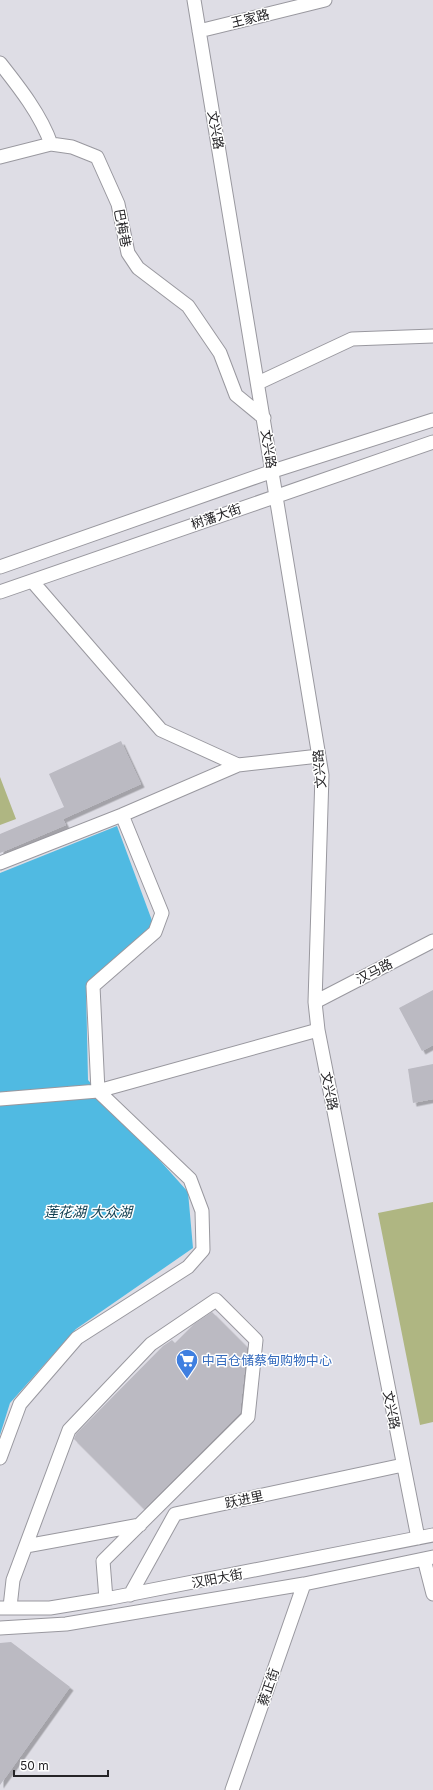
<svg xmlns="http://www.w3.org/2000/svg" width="433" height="1790" font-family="Inter,'Noto Sans SC',sans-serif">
	<defs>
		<filter id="shadow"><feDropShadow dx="3.5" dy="3.5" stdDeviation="0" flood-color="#0004"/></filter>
	</defs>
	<rect width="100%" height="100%" fill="#dedde5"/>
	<path fill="#afb682" d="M 0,777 L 16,819 L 0,825 Z
		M 433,1202 L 433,1422 L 420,1425 L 378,1213 Z"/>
	<path fill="#50bae2" d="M 117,826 L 154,926 L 86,987 L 88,1080 L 188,1192 L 193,1248 L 76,1329 L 10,1403 L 0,1435 L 0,873 Z"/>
	<path fill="#bbbac2" filter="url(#shadow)" d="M 121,741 L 141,784 L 63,819 L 66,825 L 0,853 L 0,834 L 64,807 L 49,774 Z
		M 433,990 L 433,1045 L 422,1051 L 399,1008 Z
		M 433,1064 L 433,1099 L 413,1103 L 408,1069 Z
		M 212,1312 L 247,1347 L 240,1413 L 144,1509 L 74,1439 L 76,1434 L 163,1346 L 172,1340 L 175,1343 L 194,1324 Z
		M 11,1642 L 70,1687 L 0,1785 L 0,1643 Z"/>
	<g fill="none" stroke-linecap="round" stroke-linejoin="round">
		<g stroke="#99989f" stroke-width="15">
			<path id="minor" d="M 194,0 L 322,775 L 315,1002 L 318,1030 L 418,1538
				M 199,31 L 325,0
				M 0,63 C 19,87 41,115 51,144 L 72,147 L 97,157 L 118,204 L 128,253 L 138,268 L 188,306 L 220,353 L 236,395 L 264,418
				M 0,157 L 51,144
				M 258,383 L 352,339 L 433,336
				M 0,567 L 273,471 L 433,420
				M 32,581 L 161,730 L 238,765 L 319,756
				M 0,592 L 433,442
				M 0,863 L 122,815 L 238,765
				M 315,1002 L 433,941
				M 0,1099 L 98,1091 L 318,1030
				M 0,1458 L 20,1404 L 77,1338 L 188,1267 L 203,1250 L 202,1211 L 190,1179 L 98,1091 L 93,986 L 155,932 L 162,913 L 122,815
				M 26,1546 L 140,1525
				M 424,1559 L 433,1594
				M 130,1595 L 175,1514 L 403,1465
				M 10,1607 L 13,1580 L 69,1430 L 151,1344 L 216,1300 L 256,1340 L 248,1417 L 103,1561 L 106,1599
				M 0,1608 L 50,1608 L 111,1598 L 433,1535
				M 0,1628 L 66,1624 L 304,1584 L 433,1557
				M 232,1790 L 304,1584"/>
		</g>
		<use href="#minor" stroke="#fff" stroke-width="13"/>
	</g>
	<defs>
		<g id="supermarket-pin" transform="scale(1.15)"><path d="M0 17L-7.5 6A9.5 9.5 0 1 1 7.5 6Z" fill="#3f7fe0" stroke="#fff"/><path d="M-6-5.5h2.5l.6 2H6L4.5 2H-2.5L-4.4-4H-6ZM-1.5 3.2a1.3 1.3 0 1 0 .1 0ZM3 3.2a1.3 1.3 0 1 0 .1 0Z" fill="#fff"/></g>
	</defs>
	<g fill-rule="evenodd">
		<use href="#supermarket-pin" x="187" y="1360"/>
	</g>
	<g text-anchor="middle" stroke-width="3" stroke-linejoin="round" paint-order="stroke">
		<g font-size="13" fill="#252427" stroke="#fff">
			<text transform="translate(250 18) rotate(-14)" y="5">王家路</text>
			<text transform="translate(216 130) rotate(80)" y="5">文兴路</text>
			<text transform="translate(123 228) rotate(79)" y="5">巴梅巷</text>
			<text transform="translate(269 449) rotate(81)" y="5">文兴路</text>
			<text transform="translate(216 516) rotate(-19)" y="5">树藩大街</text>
			<text transform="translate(319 769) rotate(-95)" y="5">文兴路</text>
			<text transform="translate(374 971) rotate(-27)" y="5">汉马路</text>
			<text transform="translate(330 1091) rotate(79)" y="5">文兴路</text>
			<text transform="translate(392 1410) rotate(79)" y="5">文兴路</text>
			<text transform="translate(244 1499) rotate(-12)" y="5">跃进里</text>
			<text transform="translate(217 1578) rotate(-11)" y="5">汉阳大街</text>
			<text transform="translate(268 1687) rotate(-71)" y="5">蔡正街</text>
		</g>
		<g font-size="13" fill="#366cbe" stroke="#fff" text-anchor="start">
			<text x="202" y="1365">中百仓储蔡甸购物中心</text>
		</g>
		<g font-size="14" font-style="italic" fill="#134152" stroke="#fff">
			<text x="88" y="1217">莲花湖 大众湖</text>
		</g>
	</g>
	<path d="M14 1770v6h94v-6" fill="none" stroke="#252427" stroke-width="2"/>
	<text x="20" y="1770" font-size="12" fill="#252427" stroke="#ffffff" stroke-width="3" paint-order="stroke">50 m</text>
</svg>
